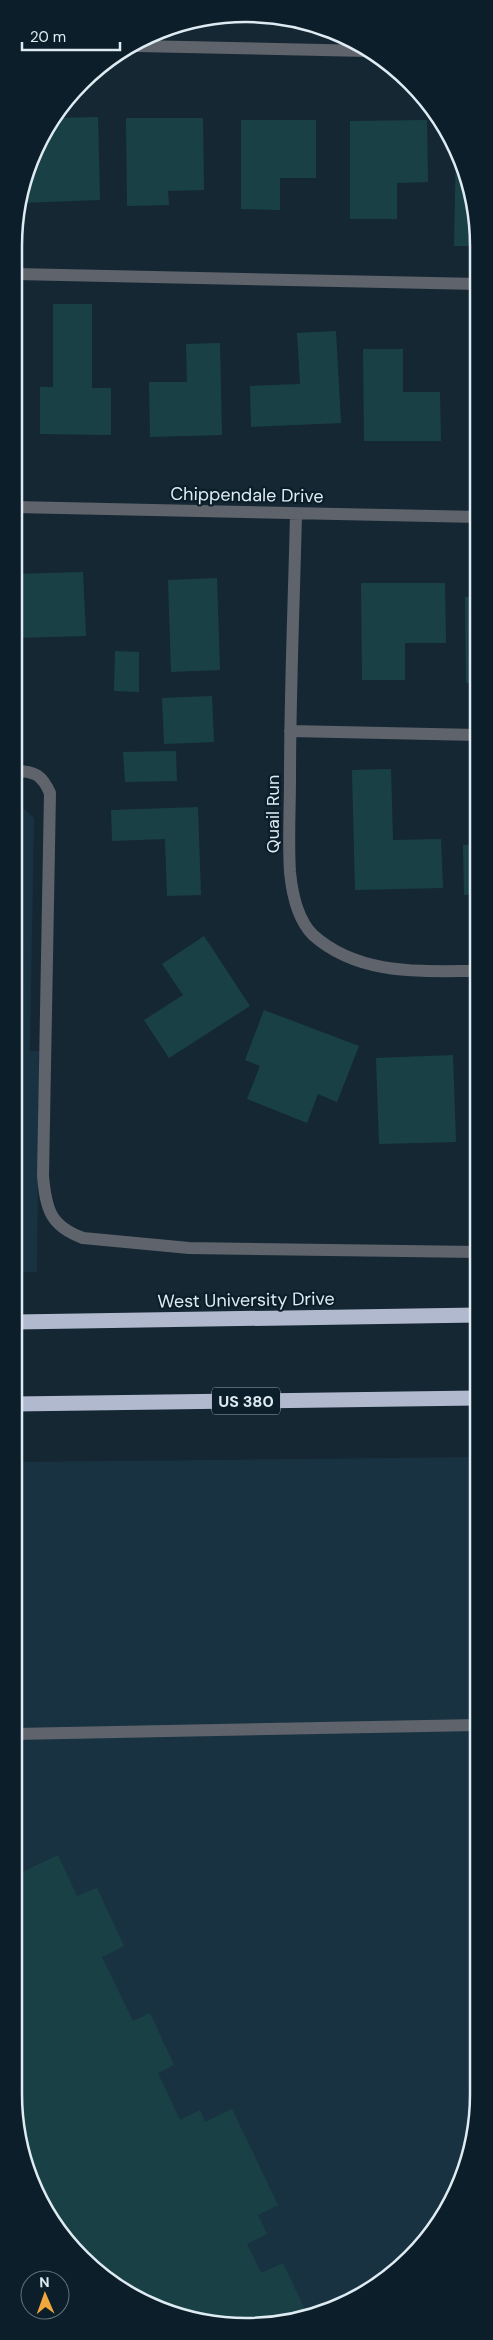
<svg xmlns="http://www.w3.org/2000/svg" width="493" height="2340" font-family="'DM Sans',sans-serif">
	<rect width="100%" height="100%" fill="#152733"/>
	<path fill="#183241" d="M 15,801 L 34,818 L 30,1051 L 39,1051 L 37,1272 L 15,1272 Z
		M 478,1457 L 477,2124 L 448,2210 L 400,2269 L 321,2314 L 232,2326 L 144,2302 L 82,2258 L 31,2182 L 14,2093 L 14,1462 Z"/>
	<path fill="#194145" d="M 98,117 L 100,200 L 20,203 L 45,130 L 56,118 Z
		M 126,118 L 203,118 L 204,190 L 168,191 L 169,205 L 127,206 Z
		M 241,120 L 316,120 L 316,178 L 280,178 L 280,210 L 241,209 Z
		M 427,120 L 428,182 L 397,183 L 397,219 L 350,219 L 350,121 Z
		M 456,148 L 461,157 L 479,231 L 479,246 L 454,246 Z
		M 53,304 L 92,304 L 92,388 L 111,388 L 111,435 L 40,434 L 40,387 L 53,387 Z
		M 336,331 L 341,423 L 251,427 L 250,386 L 300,384 L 297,333 Z
		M 220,343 L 222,435 L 150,437 L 149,382 L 187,382 L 186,344 Z
		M 363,349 L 403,349 L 403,392 L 440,392 L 441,441 L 364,441 Z
		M 474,359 L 479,359 L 479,441 L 470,441 Z
		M 83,572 L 86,636 L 15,638 L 15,574 Z
		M 217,578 L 220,670 L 171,672 L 168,580 Z
		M 361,583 L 445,583 L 446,643 L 405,643 L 405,680 L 362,680 Z
		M 465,597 L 478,597 L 478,683 L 466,683 Z
		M 115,651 L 139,652 L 139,692 L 114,691 Z
		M 212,696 L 214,742 L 164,744 L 162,698 Z
		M 176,751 L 177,781 L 125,782 L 123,752 Z
		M 391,769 L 393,840 L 441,839 L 443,888 L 355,890 L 352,770 Z
		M 198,807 L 201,895 L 167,896 L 165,839 L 112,841 L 111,810 Z
		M 478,844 L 478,894 L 464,895 L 463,845 Z
		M 204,936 L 250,1006 L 169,1058 L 144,1020 L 183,995 L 162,964 Z
		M 264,1010 L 359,1046 L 337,1102 L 318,1094 L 307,1123 L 247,1099 L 260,1066 L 245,1060 Z
		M 453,1055 L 456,1142 L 379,1144 L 376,1058 Z
		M 15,1098 L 23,1098 L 23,1167 L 15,1167 Z
		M 58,1855 L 77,1896 L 97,1888 L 124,1946 L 102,1957 L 133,2021 L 150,2013 L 174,2065 L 158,2073 L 180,2120 L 200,2110 L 205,2122 L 232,2109 L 278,2205 L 258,2215 L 267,2234 L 247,2244 L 261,2273 L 283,2263 L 308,2316 L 232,2326 L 144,2302 L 82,2258 L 31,2182 L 14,2094 L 14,1876 Z"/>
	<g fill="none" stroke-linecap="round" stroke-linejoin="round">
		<path stroke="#5f636b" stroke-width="12" d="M 138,46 L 368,51
			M 16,274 L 479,284
			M 15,507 L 479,517
			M 296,514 C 294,602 290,690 290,778 C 290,809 288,841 290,872 C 292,893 298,920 313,935 C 359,976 421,971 478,971
			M 290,731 L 478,735
			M 15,771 C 35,771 42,775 50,793 L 43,1176 C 46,1209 50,1226 83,1238 L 189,1248 L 478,1252
			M 14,1734 L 478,1725"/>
		<path stroke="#b1b9cf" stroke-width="15" d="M 15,1322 L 478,1315
			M 14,1404 L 478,1398"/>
	</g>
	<g text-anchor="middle" stroke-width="4.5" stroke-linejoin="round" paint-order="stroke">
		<rect fill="#0b1e29" stroke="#9faeb6" stroke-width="1" x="212" y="1387.5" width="68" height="27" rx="4"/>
		<g font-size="16" font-weight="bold" fill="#dfebf2">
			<text x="246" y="1407">US 380</text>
		</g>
		<g font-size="18" fill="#dfebf2" stroke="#0b1e29">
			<text transform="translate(247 495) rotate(1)" y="6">Chippendale Drive</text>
			<text transform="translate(273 814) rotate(-90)" y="6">Quail Run</text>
			<text transform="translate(246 1300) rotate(-1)" y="6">West University Drive</text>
		</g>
	</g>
	<path d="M0 0H493V2340H0ZM246 22H246A224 224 0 0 1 470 246V2094A224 224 0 0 1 246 2318H246A224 224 0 0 1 22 2094V246A224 224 0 0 1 246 22Z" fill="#0b1e29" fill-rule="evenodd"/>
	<path fill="none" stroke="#dfebf2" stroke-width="2.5" d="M246 22H246A224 224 0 0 1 470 246V2094A224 224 0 0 1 246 2318H246A224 224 0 0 1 22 2094V246A224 224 0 0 1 246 22Z"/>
	<g transform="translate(45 2295) rotate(358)"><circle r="24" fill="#0b1e29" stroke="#607079"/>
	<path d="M0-4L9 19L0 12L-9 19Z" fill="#efa73e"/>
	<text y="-8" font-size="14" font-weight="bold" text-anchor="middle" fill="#dfebf2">N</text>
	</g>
	<path d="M22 42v8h98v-8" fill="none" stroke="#dfebf2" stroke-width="2.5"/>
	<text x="30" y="42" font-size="15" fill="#dfebf2" stroke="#0b1e29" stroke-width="4" paint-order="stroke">20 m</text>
</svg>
